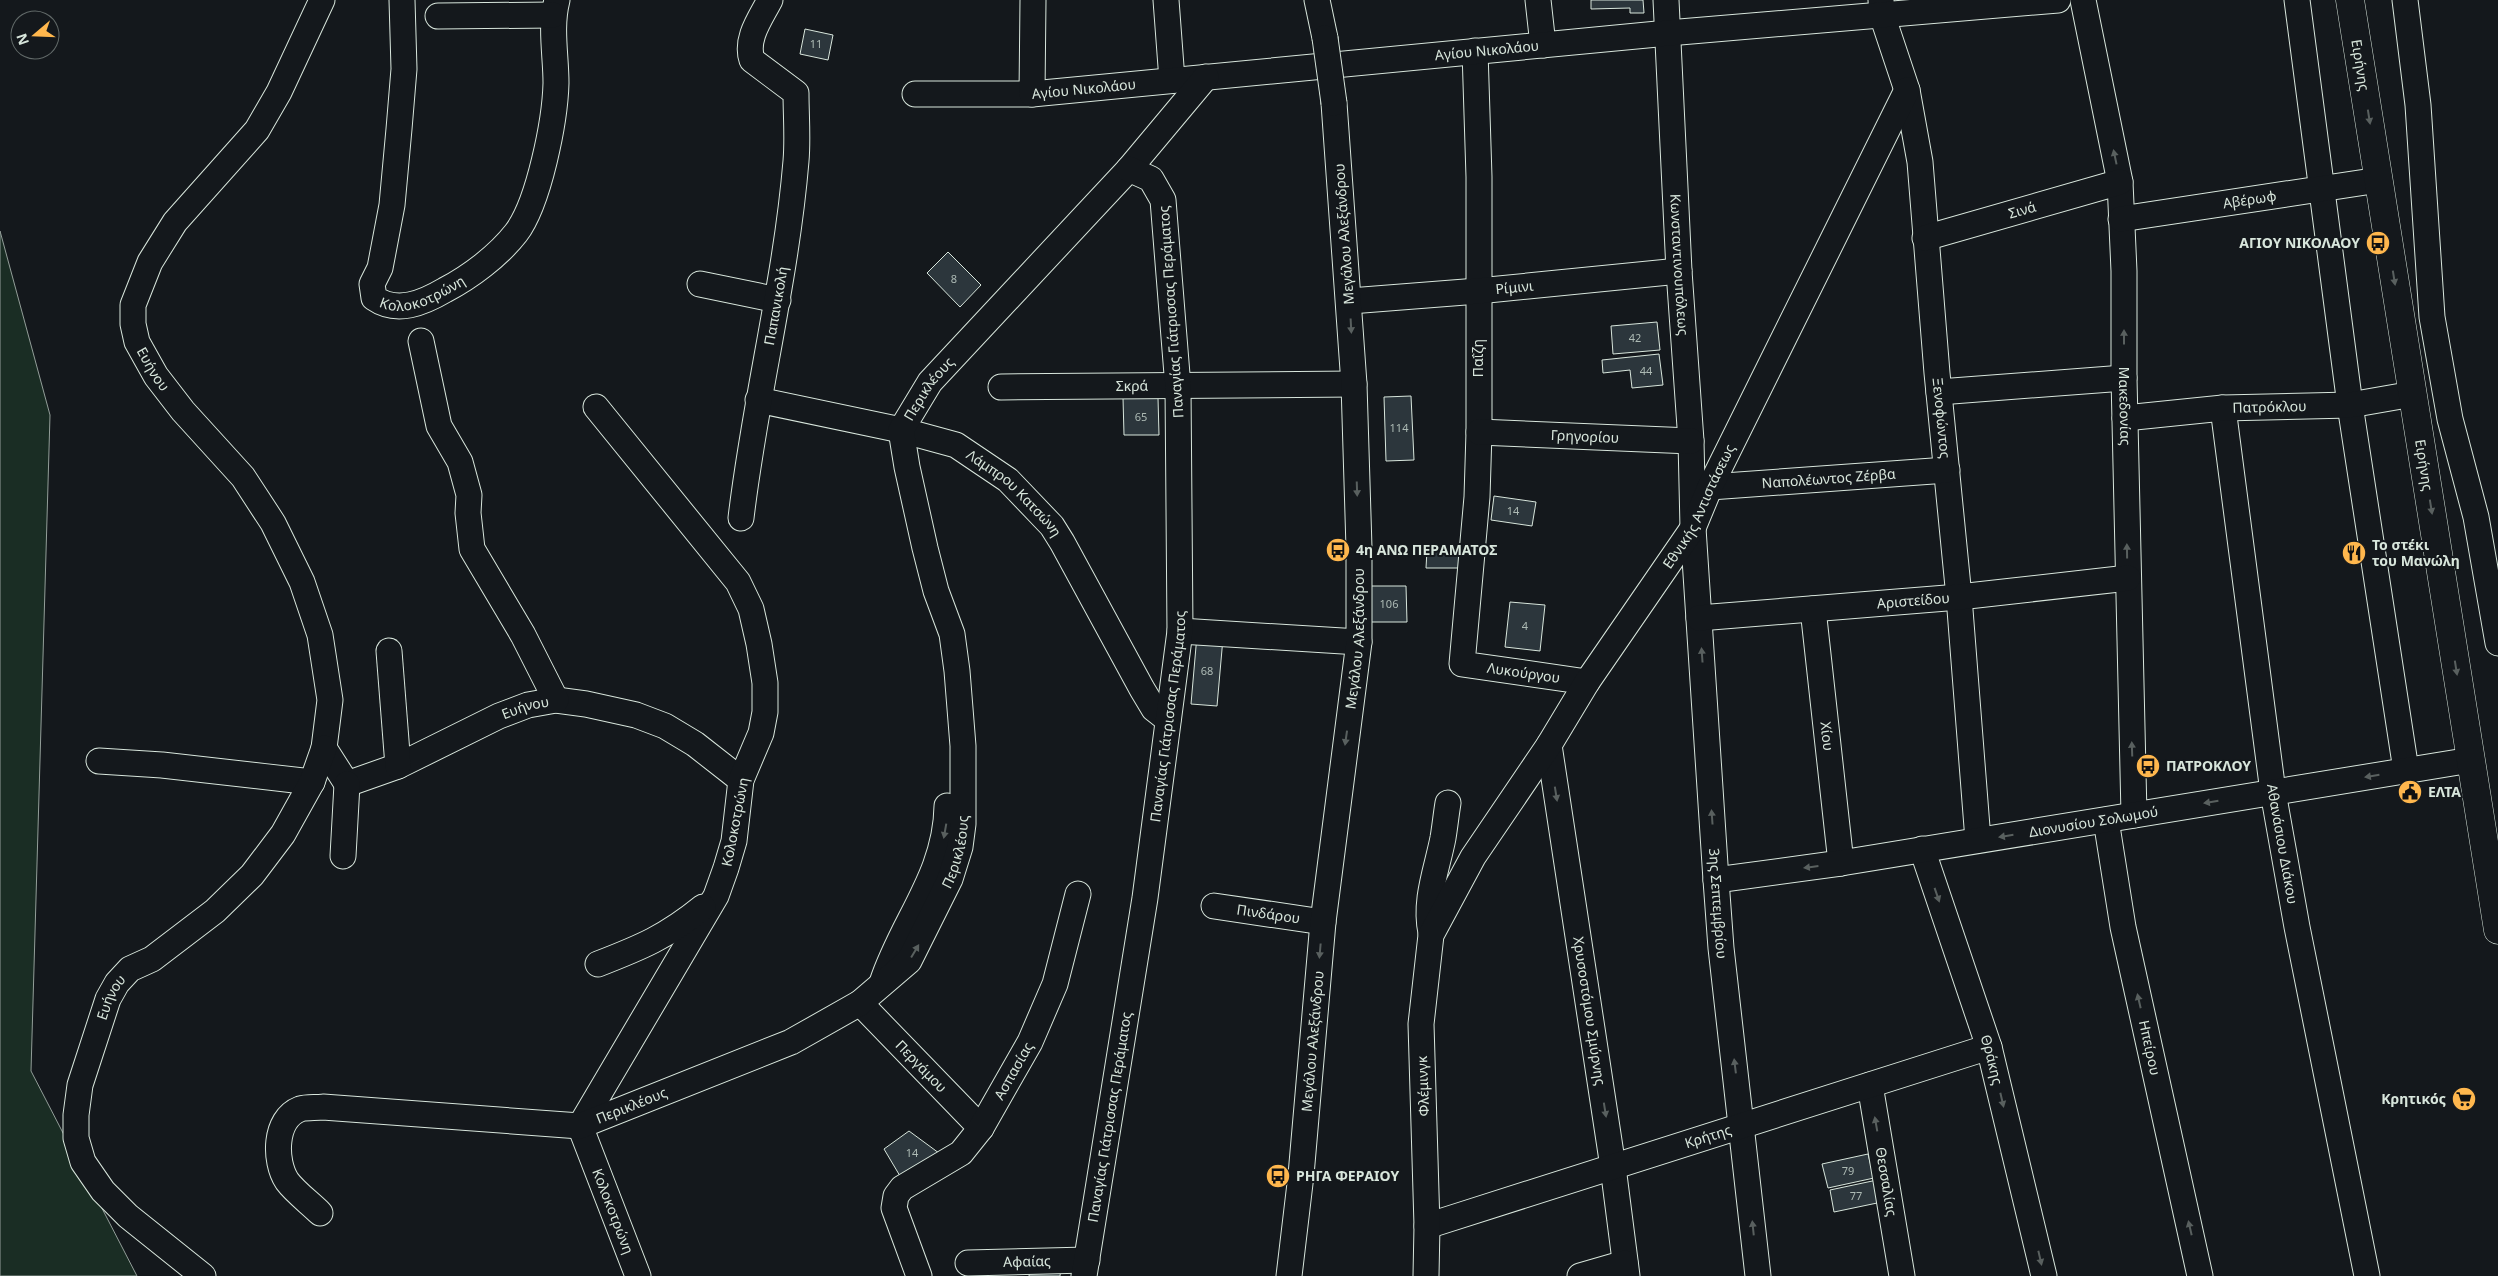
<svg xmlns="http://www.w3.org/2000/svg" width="2498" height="1276" font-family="'Noto Sans',sans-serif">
	<rect width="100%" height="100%" fill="#14181c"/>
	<path fill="#1a2d24" stroke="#939e99" d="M 0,231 L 50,415 L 31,1071 L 137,1276 L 0,1276 Z"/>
	<path fill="#2c363c" stroke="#d8e6dc" d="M 1591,0 L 1643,0 L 1644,13 L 1630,13 L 1630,8 L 1591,9 Z
		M 805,29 L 833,35 L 828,60 L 800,54 Z
		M 948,252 L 981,285 L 960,307 L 927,273 Z
		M 1657,322 L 1660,350 L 1613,354 L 1611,326 Z
		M 1659,354 L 1663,385 L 1632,388 L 1630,370 L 1603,373 L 1602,360 Z
		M 1411,396 L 1414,460 L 1386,461 L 1384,397 Z
		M 1123,398 L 1158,398 L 1159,435 L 1124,435 Z
		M 1494,496 L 1536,502 L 1532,526 L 1491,520 Z
		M 1427,550 L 1460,551 L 1459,568 L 1426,568 Z
		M 1371,586 L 1406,586 L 1407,622 L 1371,622 Z
		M 1510,602 L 1545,605 L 1540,651 L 1505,647 Z
		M 1197,635 L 1223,638 L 1217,706 L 1191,704 Z
		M 909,1131 L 943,1156 L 900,1176 L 884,1149 Z
		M 1868,1154 L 1874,1178 L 1828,1188 L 1822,1164 Z
		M 1877,1180 L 1882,1202 L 1834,1212 L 1830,1190 Z
		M 1030,1265 L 1061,1267 L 1060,1276 L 1029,1276 Z"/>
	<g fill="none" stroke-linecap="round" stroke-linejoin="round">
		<g stroke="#d8e6dc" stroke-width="27">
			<g id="minor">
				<path id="s1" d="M 322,0 L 279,92 L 257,130 L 175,222 L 150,262 L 133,305 L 133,324 L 137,342 L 156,376 L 183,411 L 243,477 L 273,523 L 302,582 L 320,635 L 330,700 L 324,748 L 347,784 L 398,766 L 499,716 L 528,705 L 556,700 L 586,704 L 636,715 L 665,726 L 695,744 L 741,780"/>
				<path id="s2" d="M 402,0 L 404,69 L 399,129 L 392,205 L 380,268 L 372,284 L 374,298 C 397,314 423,303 445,290 C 470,277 498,256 516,233 C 539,203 555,121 556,83 C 556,56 550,27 557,0"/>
				<path d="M 1166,0 L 1172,80"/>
				<path d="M 1317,0 L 1325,38"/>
				<path d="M 1538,0 L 1543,45"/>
				<path id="s3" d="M 1666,0 L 1679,271 L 1691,441 L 1693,528 L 1716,880 L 1721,948 L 1758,1276"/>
				<path id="s4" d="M 1881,0 L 1882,15 L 1907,90 L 1920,162 L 1937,373 L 1959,597 L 1978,840"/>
				<path id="s5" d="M 2083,0 L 2120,182 L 2124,271 L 2124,378 L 2134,815"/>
				<path d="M 2297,0 L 2350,405 L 2406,770"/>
				<path d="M 2405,0 L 2418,105 L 2432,317 L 2450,419 L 2476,517 L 2498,643"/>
				<path d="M 438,16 L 553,15"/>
				<path id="s6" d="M 1475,51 L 1479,177 L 1479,432 L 1477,497 L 1462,664 L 1587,682"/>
				<path id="s7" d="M 915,94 L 1032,94 L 1668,33 L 2058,0"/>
				<path d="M 1032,94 L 1033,0"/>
				<path id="s8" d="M 2121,219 L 2379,180"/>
				<path id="s9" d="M 1925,238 L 2120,182"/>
				<path d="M 700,284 L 778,300"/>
				<path id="s10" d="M 1350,301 L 1478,291 L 1679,271"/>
				<path d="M 421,341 L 439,426 L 460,462 L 469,495 L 468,513 L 472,549 L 523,635 L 556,700"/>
				<path id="s11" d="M 1001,387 L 1354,384"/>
				<path d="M 1939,392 L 2124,378"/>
				<path id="s12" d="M 758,400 L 901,430 L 956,445 L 1008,480 L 1052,526 L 1062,542 L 1142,689 L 1154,709 L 1168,720"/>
				<path id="s13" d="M 596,407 L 738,582 L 751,609 L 759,644 L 765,683 L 765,712 L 761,733 L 741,780 L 734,841 L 726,868 L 716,896 L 580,1126 L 638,1276"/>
				<path id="s14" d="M 2223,408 L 2273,792 L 2297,927 L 2367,1276"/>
				<path id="s15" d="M 2125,418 L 2223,408 L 2350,405 L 2413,394"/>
				<path id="s16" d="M 1479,432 L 1691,441"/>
				<path id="s17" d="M 1710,487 L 1947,470"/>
				<path id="s18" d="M 741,518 C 755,398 786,281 796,161 C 798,139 796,115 796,93 L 752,60 C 745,39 760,19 770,0"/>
				<path id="s19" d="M 1813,609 L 1841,863"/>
				<path id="s20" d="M 1699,618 L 1959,597 L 2128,578"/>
				<path d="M 1180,631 L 1359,642"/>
				<path d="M 389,651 L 398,766"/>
				<path id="s21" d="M 1549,745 L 1613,1167 L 1627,1276"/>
				<path d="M 99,761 L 162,765 L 312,782"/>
				<path id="s22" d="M 2106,820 L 2123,927 L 2200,1276"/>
				<path id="s23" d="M 1922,849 L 1989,1047 L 2044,1276"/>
				<path d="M 343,856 L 347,784"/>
				<path id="s24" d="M 1716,880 L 1841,863 L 2471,760"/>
				<path id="s25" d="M 1214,906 L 1323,922"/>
				<path d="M 1431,933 C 1424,900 1437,869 1443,838 C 1445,826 1446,815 1448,803"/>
				<path d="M 598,964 C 642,947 666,937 703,907"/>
				<path d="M 882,983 C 902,921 946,875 947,806"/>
				<path id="s26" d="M 860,1003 L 981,1128"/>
				<path id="s27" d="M 1870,1085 L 1902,1276"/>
				<path id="s28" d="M 320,1213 C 310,1203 295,1192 287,1181 C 274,1161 274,1119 300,1109 C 307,1107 316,1108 323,1107 L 580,1126 L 791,1042 L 860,1003 L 909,961 L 950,879 L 960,847 L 963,824 L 963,746 L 957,671 L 952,634 L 936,591 L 925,548 L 907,467 L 901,430 L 930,382 L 1129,169 L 1206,77"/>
				<path id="s29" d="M 1427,1226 L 1989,1047"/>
				<path id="s30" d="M 968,1263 L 1087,1260"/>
				<path id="s31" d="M 203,1276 L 128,1216 L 103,1191 L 83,1162 L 76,1138 L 76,1115 L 80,1085 L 108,999 L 117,983 L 130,969 L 152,959 L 215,911 L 252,875 L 283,834 L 312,782 L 324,748"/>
				<path id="s32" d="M 919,1276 L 894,1208 L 896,1196 L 902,1188 L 961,1153 L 981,1128 L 1030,1042 L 1055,984 L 1078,894"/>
				<path id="s33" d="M 1084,1276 L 1145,898 L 1180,631 L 1178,387 L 1163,200 L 1151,179 L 1129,169"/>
				<path id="s34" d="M 1289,1276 L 1301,1175 L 1323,922 L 1359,642 L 1359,548 L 1354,384 L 1334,103"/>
				<path id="s35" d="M 1426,1276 L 1427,1226 L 1421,1024 L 1431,935 L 1473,857 L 1549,745 L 1587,682 L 1693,528 L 1710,487 L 1907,90"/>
				<path d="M 1580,1276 L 1625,1263"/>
			</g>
		</g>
		<g stroke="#d8e6dc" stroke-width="29">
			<g id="major">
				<path id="s36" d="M 2350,0 L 2498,930"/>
			</g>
		</g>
		<use href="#minor" stroke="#14181c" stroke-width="25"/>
		<use href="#major" stroke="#14181c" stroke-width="28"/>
		<g stroke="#d8e6dc" stroke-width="27" stroke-linecap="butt">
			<path id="minor-bridge" d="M 1325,38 L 1334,103"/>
		</g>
		<use href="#minor-bridge" stroke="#14181c" stroke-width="25"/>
	</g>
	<defs><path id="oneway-solid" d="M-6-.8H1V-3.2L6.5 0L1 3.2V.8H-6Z" transform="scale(1.25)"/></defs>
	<g fill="#59605f">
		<use href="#oneway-solid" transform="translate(2369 117) rotate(81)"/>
		<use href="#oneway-solid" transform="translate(2115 157) rotate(-102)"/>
		<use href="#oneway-solid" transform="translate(2394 278) rotate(81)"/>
		<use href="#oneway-solid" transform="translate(1351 326) rotate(87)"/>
		<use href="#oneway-solid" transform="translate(2124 337) rotate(-90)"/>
		<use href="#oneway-solid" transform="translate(1357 489) rotate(88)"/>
		<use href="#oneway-solid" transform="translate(2431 507) rotate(81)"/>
		<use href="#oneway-solid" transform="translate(2127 551) rotate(-91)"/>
		<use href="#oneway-solid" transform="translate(1702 655) rotate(-94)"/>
		<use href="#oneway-solid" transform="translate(2456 668) rotate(81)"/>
		<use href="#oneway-solid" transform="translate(1346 738) rotate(98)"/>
		<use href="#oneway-solid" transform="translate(2132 749) rotate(-92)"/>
		<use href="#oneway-solid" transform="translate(2372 776) rotate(171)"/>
		<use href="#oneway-solid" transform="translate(1556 794) rotate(81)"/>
		<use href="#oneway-solid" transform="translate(2211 802) rotate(171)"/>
		<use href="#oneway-solid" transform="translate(1712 817) rotate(-94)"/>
		<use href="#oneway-solid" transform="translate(945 831) rotate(100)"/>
		<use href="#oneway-solid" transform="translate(2006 836) rotate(171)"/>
		<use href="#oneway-solid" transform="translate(1811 867) rotate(173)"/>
		<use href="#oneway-solid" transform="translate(1937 895) rotate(71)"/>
		<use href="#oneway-solid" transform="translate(915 951) rotate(-59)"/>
		<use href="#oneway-solid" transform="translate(1320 951) rotate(95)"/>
		<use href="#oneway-solid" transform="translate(2139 1001) rotate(-103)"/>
		<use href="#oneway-solid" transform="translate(1735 1066) rotate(-97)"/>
		<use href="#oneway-solid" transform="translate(2002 1100) rotate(77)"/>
		<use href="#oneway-solid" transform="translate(1605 1110) rotate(81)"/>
		<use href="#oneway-solid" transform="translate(1876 1124) rotate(-100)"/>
		<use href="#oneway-solid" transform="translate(1753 1228) rotate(-96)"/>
		<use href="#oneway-solid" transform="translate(2190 1228) rotate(-103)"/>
		<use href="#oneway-solid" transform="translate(2040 1258) rotate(77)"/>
	</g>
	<defs>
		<g id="bus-disc" transform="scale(1.25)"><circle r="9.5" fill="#ffb74d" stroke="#14181c"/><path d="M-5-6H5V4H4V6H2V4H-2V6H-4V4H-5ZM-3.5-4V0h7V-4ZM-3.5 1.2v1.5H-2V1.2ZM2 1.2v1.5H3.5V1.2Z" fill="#111"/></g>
		<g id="restaurant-disc" transform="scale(1.25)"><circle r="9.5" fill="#ffb74d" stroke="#14181c"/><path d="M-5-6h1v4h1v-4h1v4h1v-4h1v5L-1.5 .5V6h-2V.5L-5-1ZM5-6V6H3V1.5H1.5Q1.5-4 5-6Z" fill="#111"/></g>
		<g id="civic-disc" transform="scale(1.25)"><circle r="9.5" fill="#ffb74d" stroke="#14181c"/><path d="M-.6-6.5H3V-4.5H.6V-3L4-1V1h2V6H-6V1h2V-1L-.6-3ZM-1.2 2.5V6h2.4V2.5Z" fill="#111"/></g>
		<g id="supermarket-disc" transform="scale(1.25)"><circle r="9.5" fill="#ffb74d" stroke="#14181c"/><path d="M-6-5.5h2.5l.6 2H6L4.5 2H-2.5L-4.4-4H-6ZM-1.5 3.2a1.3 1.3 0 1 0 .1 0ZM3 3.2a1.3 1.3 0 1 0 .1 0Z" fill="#111"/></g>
	</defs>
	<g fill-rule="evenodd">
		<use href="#bus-disc" x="2378" y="243"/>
		<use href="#bus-disc" x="1338" y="550"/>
		<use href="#restaurant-disc" x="2354" y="553"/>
		<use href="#bus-disc" x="2148" y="766"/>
		<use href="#civic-disc" x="2410" y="792"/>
		<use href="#supermarket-disc" x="2464" y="1099"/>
		<use href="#bus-disc" x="1278" y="1176"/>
	</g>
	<g text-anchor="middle" stroke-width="4" stroke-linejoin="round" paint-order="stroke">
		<g font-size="11" fill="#adbab4">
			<text x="816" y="48">11</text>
			<text x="954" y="283">8</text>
			<text x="1635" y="342">42</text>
			<text x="1646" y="375">44</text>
			<text x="1141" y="421">65</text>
			<text x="1399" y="432">114</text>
			<text x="1513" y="515">14</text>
			<text x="1389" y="608">106</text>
			<text x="1525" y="630">4</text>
			<text x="1207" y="675">68</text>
			<text x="912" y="1157">14</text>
			<text x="1848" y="1175">79</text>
			<text x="1856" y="1200">77</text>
		</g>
		<g font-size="14" fill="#d8e6dc" stroke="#14181c">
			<text dy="5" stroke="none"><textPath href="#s7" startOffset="574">Αγίου Νικολάου</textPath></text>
			<text dy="5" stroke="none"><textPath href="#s36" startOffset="66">Ειρήνης</textPath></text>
			<text dy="5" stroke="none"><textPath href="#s7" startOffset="169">Αγίου Νικολάου</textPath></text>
			<text dy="5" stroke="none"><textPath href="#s8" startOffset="130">Αβέρωφ</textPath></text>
			<text dy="5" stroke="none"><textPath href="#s9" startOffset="101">Σινά</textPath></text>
			<text transform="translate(1344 234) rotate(-94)" y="5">Μεγάλου Αλεξάνδρου</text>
			<text dy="5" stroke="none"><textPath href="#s3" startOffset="265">Κωνσταντινουπόλεως</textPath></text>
			<text dy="5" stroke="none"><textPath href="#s2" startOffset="354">Κολοκοτρώνη</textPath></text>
			<text dy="5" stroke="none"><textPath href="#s10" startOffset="165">Ρίμινι</textPath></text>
			<text dy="5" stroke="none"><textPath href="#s18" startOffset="215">Παπανικολή</textPath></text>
			<text transform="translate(1171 312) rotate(-94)" y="5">Παναγίας Γιάτρισσας Περάματος</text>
			<text transform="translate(1478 358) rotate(-90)" y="5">Παΐζη</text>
			<text dy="5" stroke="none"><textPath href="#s1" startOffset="431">Ευήνου</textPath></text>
			<text dy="5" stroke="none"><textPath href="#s11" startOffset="131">Σκρά</textPath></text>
			<text dy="5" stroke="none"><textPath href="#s28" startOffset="1379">Περικλέους</textPath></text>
			<text dy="5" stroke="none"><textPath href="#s5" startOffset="410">Μακεδονίας</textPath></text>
			<text dy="5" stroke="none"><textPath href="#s15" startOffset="145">Πατρόκλου</textPath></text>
			<text dy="5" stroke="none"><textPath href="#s4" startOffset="424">Ξενοφώντος</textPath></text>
			<text dy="5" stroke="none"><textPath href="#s16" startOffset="106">Γρηγορίου</textPath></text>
			<text dy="5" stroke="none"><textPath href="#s36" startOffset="471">Ειρήνης</textPath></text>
			<text dy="5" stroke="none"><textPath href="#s17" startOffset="119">Ναπολέωντος Ζέρβα</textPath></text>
			<text dy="5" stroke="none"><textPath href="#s12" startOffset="279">Λάμπρου Κατσώνη</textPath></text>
			<text dy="5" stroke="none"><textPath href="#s35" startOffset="848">Εθνικής Αντιστάσεως</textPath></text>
			<text dy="5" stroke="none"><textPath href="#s20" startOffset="215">Αριστείδου</textPath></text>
			<text dy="5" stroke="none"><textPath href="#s34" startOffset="641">Μεγάλου Αλεξάνδρου</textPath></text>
			<text dy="5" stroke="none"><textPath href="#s6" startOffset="676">Λυκούργου</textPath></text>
			<text dy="5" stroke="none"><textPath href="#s1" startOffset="1100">Ευήνου</textPath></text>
			<text dy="5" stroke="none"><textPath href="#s33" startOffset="566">Παναγίας Γιάτρισσας Περάματος</textPath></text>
			<text dy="5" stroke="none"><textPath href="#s19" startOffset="128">Χίου</textPath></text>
			<text transform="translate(735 822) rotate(-79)" y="5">Κολοκοτρώνη</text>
			<text dy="5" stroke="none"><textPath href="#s24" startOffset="382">Διονυσίου Σολωμού</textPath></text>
			<text dy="5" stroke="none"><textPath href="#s14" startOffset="440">Αθανάσιου Διάκου</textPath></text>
			<text dy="5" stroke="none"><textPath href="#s28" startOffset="899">Περικλέους</textPath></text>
			<text dy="5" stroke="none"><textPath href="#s3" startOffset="905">3ης Σεπτεμβρίου</textPath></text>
			<text dy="5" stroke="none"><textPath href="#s25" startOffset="55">Πινδάρου</textPath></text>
			<text dy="5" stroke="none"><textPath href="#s31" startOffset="338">Ευήνου</textPath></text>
			<text dy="5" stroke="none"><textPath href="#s21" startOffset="269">Χρυσοστόμου Σμύρνης</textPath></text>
			<text dy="5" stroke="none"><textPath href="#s34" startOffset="236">Μεγάλου Αλεξάνδρου</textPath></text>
			<text dy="5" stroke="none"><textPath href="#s22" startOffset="232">Ηπείρου</textPath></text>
			<text dy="5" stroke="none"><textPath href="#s23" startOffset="222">Θράκης</textPath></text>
			<text dy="5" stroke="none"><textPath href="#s26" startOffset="88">Περγάμου</textPath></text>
			<text dy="5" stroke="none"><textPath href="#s32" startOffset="261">Ασπασίας</textPath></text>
			<text transform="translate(1423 1086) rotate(-92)" y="5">Φλέμινγκ</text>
			<text dy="5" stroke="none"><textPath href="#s28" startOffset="464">Περικλέους</textPath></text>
			<text dy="5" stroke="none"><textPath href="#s33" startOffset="161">Παναγίας Γιάτρισσας Περάματος</textPath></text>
			<text dy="5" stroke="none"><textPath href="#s29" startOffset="295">Κρήτης</textPath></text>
			<text dy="5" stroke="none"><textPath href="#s27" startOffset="98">Θεσσαλίας</textPath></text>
			<text dy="5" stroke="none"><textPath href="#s13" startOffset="910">Κολοκοτρώνη</textPath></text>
			<text dy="5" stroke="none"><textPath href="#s30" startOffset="59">Αφαίας</textPath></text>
		</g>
		<g font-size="14" font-weight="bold" fill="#d8e6dc" stroke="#14181c" text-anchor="start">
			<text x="2360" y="248" text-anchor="end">ΑΓΙΟΥ ΝΙΚΟΛΑΟΥ</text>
			<text x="2372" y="550">Το στέκι<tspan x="2372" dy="16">του Μανώλη</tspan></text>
			<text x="1356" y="555">4η ΑΝΩ ΠΕΡΑΜΑΤΟΣ</text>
			<text x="2166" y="771">ΠΑΤΡΟΚΛΟΥ</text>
			<text x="2428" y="797">ΕΛΤΑ</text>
			<text x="2446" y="1104" text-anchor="end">Κρητικός</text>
			<text x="1296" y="1181">ΡΗΓΑ ΦΕΡΑΙΟΥ</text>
		</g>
	</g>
	<g transform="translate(35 35) rotate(251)"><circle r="24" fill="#14181c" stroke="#626a69"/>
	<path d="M0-4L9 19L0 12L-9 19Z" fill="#ffb74d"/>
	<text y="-8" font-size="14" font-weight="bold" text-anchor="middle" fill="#d8e6dc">N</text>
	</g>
</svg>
